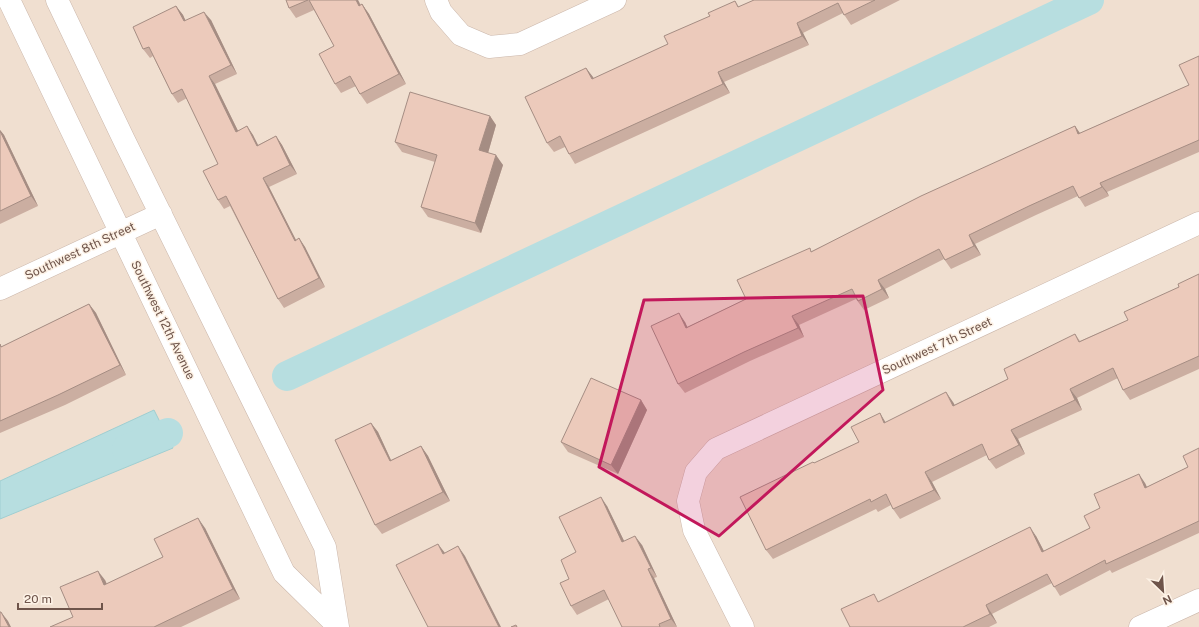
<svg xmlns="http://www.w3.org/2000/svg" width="1199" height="627" font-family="'Public Sans',sans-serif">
	<rect width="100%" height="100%" fill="#f9eee0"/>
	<path fill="#f0dfd0" d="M 0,0 L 1199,0 L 1199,627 L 0,627 Z"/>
	<path fill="#b7dee0" stroke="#9fced1" d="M 154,410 L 173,448 L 0,519 L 0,481 Z"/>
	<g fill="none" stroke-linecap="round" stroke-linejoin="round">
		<path stroke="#b7dee0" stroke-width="30" d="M 287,376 L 1089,0
			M 127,449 L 168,433"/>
		<g stroke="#cbb7ab" stroke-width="23">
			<path id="minor" d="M 9,0 L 284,573 L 337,625
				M 57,0 L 124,140 L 325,547 L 338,627
				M 436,0 L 441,12 L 461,35 L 489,47 L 520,44 L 615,0
				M 0,289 L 161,214
				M 743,627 L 694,530 L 688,501 L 696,472 L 716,449 L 1199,223
				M 1140,627 L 1199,600"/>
		</g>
		<use href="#minor" stroke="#fff" stroke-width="22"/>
	</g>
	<path fill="#cbaea1" d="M 286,0 L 358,0 L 361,5 L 362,4 L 369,14 L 406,84 L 367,104 L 360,94 L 356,86 L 341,93 L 335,84 L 334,46 L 314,10 L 296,18 L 289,8 Z
		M 754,0 L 900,0 L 851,25 L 843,13 L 803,33 L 809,45 L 724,82 L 730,93 L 575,164 L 569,154 L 565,147 L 554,152 L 547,143 L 586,68 L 594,79 L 668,44 L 710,16 L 735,1 L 739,7 Z
		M 176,6 L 183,15 L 185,20 L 211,20 L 237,74 L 215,84 L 238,131 L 247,126 L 253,135 L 258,145 L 276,136 L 282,145 L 297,174 L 269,187 L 296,240 L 299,238 L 305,247 L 325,287 L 284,308 L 278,299 L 230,206 L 224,209 L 218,200 L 218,164 L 187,98 L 178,103 L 172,94 L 153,56 L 150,58 L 143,49 Z
		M 1199,56 L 1199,152 L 1107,192 L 1109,196 L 1085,207 L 1078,196 L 1036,215 L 975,244 L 981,255 L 951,269 L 944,259 L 885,289 L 889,298 L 864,310 L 856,299 L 799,325 L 804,337 L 750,361 L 685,393 L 678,384 L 685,322 L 687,327 L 746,299 L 812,251 L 1075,126 L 1080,133 L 1189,85 Z
		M 490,116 L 496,125 L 488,153 L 503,165 L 481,233 L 428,217 L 421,207 L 435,162 L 402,152 L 395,142 Z
		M 0,130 L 4,135 L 38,206 L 0,224 Z
		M 1199,274 L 1199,369 L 1130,400 L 1123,390 L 1118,378 L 1077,398 L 1082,410 L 1018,439 L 1025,454 L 996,469 L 989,460 L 987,455 L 932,482 L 941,499 L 900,519 L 893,509 L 891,505 L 878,512 L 876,509 L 773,559 L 766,550 L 814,463 L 859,442 L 886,422 L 953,402 L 954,405 L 1008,379 L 1075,334 L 1080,341 L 1128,320 L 1179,287 Z
		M 89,304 L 96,313 L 126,375 L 65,405 L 0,433 L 0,344 L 2,347 Z
		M 641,400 L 647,410 L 618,474 L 568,452 L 561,442 Z
		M 371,423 L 378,432 L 391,460 L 421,446 L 428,456 L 450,501 L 382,534 L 375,525 Z
		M 1199,448 L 1199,533 L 1112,573 L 1110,570 L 1060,596 L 1052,583 L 992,614 L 997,623 L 989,627 L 850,627 L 879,602 L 1036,536 L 1044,551 L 1090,528 L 1100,508 L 1145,483 L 1147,487 L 1188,467 Z
		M 607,506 L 624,541 L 642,545 L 657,577 L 654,578 L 677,627 L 622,627 L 609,599 L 577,615 L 571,606 L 569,579 L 576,552 Z
		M 205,528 L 240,599 L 181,627 L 50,627 L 73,617 L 105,580 L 107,584 L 163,557 Z"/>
	<path fill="#a58d83" d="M 356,0 L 358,0 L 365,16 L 359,6 Z
		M 362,4 L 369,14 L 406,84 L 399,74 Z
		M 176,6 L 183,15 L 190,30 L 184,21 Z
		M 204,12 L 211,20 L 237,74 L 231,65 Z
		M 797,23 L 803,33 L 809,45 L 802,36 Z
		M 586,68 L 593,77 L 599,89 L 592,79 Z
		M 718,72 L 724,82 L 730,93 L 723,84 Z
		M 209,76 L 215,84 L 243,141 L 236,132 Z
		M 490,116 L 496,125 L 486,160 L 479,150 Z
		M 247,126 L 253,135 L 263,155 L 257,146 Z
		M 1075,126 L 1081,135 L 1078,134 Z
		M 0,130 L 4,135 L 38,206 L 31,196 L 0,131 Z
		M 276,136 L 282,145 L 297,174 L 290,165 Z
		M 496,155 L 503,165 L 481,233 L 475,223 Z
		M 263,178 L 269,187 L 301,250 L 295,241 Z
		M 1100,183 L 1107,192 L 1109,196 L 1102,187 Z
		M 969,235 L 975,244 L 981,255 L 974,246 Z
		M 299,238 L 305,247 L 325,287 L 319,278 Z
		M 878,280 L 885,289 L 889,298 L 882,289 Z
		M 89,304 L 96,313 L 126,375 L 120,365 Z
		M 679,313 L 685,322 L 692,337 L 686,328 Z
		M 792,316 L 799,325 L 804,337 L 798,328 Z
		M 1070,389 L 1077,398 L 1082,410 L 1075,400 Z
		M 946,392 L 953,402 L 960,415 L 953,406 Z
		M 641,400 L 647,410 L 618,474 L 611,465 Z
		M 880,413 L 886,423 L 884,423 Z
		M 371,423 L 378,432 L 396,471 L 390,461 Z
		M 1011,430 L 1018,439 L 1025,454 L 1019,445 Z
		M 421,446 L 428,456 L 450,501 L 443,492 Z
		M 925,472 L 932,482 L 941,499 L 934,490 Z
		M 1139,474 L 1145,483 L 1151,497 L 1145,488 Z
		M 601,497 L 607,506 L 629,551 L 622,542 Z
		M 198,518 L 205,528 L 240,599 L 233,589 Z
		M 1030,527 L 1036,536 L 1049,561 L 1042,552 Z
		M 635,536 L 642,545 L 657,577 L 651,568 Z
		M 438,544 L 445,553 L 443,554 Z
		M 458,546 L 465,556 L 501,627 L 499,627 Z
		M 648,569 L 654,578 L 677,627 L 671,619 Z
		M 98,571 L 105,580 L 111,595 L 104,585 Z
		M 986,605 L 992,614 L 997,623 L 990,614 Z
		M 1,612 L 8,621 L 11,627 L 9,627 Z"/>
	<path fill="#eccabb" stroke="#a58d83" d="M 286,0 L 308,0 L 289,8 Z
		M 309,0 L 356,0 L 359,6 L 362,4 L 399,74 L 360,94 L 350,76 L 335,84 L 319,54 L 334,46 Z
		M 754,0 L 875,0 L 844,15 L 838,3 L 797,23 L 802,36 L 718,72 L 723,84 L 569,154 L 560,136 L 547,143 L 525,97 L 586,68 L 592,79 L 668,44 L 664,36 L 710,16 L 708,13 L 735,1 L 738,7 Z
		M 176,6 L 184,21 L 204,12 L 231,65 L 209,76 L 236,132 L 247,126 L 257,146 L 276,136 L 290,165 L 263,178 L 295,241 L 299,238 L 319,278 L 278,299 L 226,196 L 218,200 L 203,171 L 218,164 L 182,89 L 172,94 L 149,47 L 143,49 L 133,27 Z
		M 1199,56 L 1199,140 L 1100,183 L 1102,187 L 1079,198 L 1073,186 L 1029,206 L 969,235 L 974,246 L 945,260 L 939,249 L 878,280 L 882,289 L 858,301 L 852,289 L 792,316 L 798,328 L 744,352 L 678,384 L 651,326 L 679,313 L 686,328 L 746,299 L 737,280 L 810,248 L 811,252 L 921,196 L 1075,126 L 1078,134 L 1189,85 L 1179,65 Z
		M 410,92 L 490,116 L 479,150 L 496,155 L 475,223 L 421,207 L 437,155 L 395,142 Z
		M 0,131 L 31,196 L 0,211 Z
		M 1199,274 L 1199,356 L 1123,390 L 1113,368 L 1070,389 L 1075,400 L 1011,430 L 1019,445 L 989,460 L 982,444 L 925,472 L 934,490 L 893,509 L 886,494 L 871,502 L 870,499 L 766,550 L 740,497 L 813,462 L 814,463 L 859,442 L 851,427 L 880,413 L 884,423 L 946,392 L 953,406 L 1008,379 L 1004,369 L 1075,334 L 1079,342 L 1128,320 L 1124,312 L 1179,287 L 1178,284 Z
		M 89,304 L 120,365 L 58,395 L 0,421 L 0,344 L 1,347 Z
		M 591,378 L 641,400 L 611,465 L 561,442 Z
		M 371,423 L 390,461 L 421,446 L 443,492 L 375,525 L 335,440 Z
		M 1199,448 L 1199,521 L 1106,564 L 1105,560 L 1054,587 L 1047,574 L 986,605 L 990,614 L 963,627 L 850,627 L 841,609 L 874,594 L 878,602 L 1030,527 L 1042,552 L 1090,528 L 1084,516 L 1100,508 L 1094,494 L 1139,474 L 1145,488 L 1188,467 L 1183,456 Z
		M 601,497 L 622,542 L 635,536 L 651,568 L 648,569 L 671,619 L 659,624 L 660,627 L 622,627 L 604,590 L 571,606 L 560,583 L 569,579 L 561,560 L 576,552 L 559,517 Z
		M 198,518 L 233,589 L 154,627 L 50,627 L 73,617 L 60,587 L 98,571 L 104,585 L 163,557 L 154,539 Z
		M 438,544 L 443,554 L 458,546 L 499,627 L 428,627 L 396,565 Z
		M 0,612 L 1,612 L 9,627 L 0,627 Z
		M 516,625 L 517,627 L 511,627 Z"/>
	<path fill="#c2185b" fill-opacity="0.2" stroke="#c2185b" stroke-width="3" stroke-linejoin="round" d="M 863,296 L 883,390 L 719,536 L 599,467 L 644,300 Z"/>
	<g text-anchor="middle" stroke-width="3" stroke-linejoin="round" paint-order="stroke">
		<g font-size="12" fill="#6e544a" stroke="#fdf2e6">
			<text transform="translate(80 251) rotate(-25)" y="4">Southwest 8th Street</text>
			<text transform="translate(163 320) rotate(64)" y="4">Southwest 12th Avenue</text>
			<text transform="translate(937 346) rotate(-25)" y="4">Southwest 7th Street</text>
		</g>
	</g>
	<g transform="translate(1163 591) rotate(155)" stroke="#fdf2e6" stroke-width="3" paint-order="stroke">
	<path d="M0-3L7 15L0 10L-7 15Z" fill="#6e544a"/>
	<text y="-6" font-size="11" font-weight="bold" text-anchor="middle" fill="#6e544a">N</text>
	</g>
	<path d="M18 603v6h84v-6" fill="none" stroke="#6e544a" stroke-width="2"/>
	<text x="24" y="603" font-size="12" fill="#6e544a" stroke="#fdf2e6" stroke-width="3" paint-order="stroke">20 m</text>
</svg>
